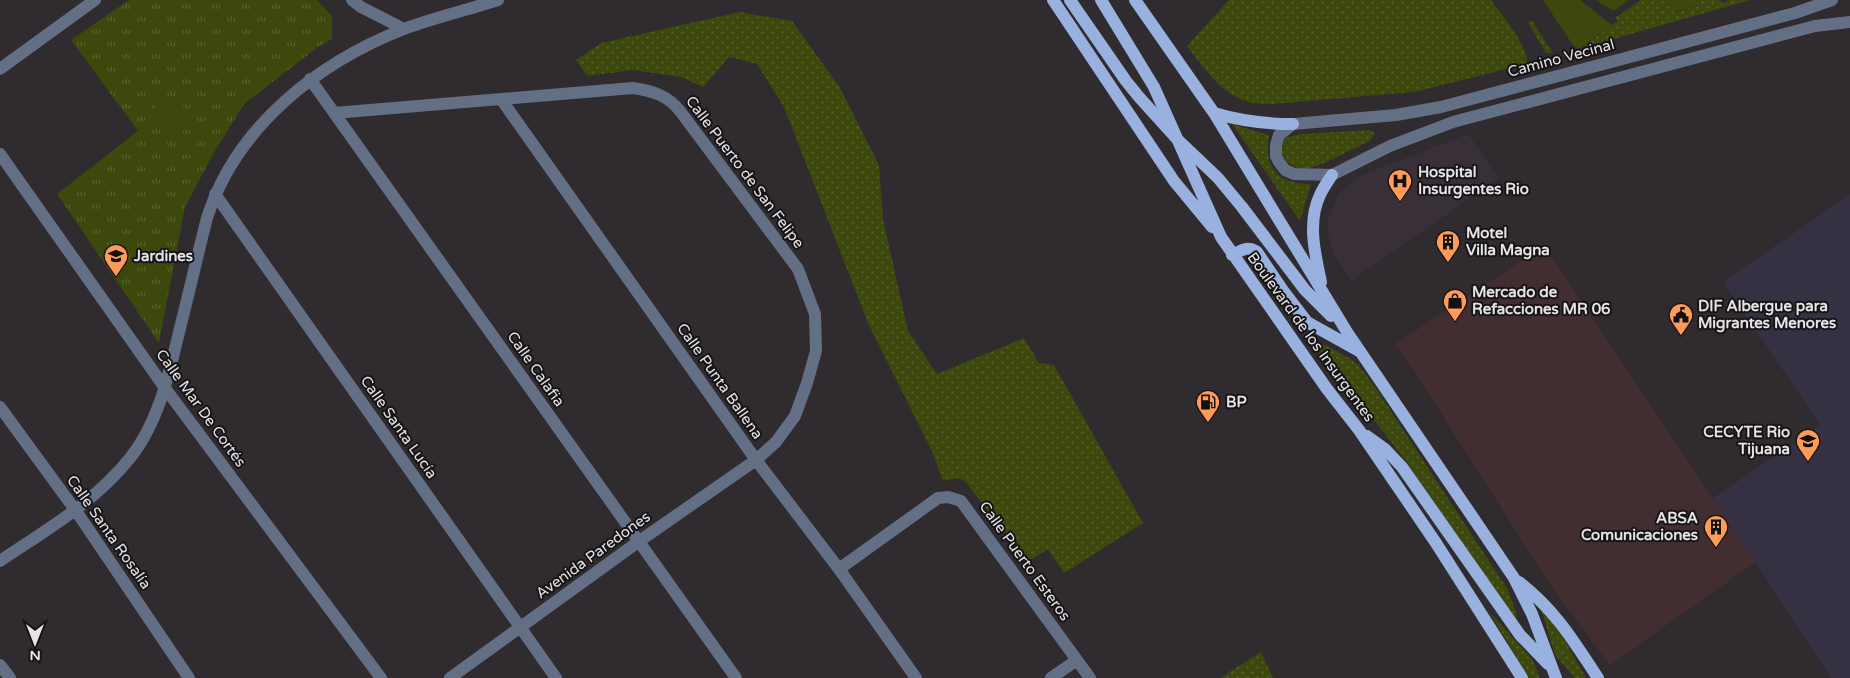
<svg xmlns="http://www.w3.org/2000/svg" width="1850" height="678" font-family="'Varela Round',sans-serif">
	<defs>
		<pattern id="grass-dots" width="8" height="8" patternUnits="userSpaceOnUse" patternTransform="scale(1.25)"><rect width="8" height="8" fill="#3c480c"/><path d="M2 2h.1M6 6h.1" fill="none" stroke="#58622f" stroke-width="1.8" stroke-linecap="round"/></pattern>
		<pattern id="park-tufts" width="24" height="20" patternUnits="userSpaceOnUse" patternTransform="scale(1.25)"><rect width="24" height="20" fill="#3c480c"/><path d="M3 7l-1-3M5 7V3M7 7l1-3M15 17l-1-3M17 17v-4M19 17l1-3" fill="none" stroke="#58622f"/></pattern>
	</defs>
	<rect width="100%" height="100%" fill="#2f2b2f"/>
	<path fill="#422e30" d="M 1544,246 L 1756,562 L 1610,665 L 1566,607 L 1536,563 L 1413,369 L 1395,344 Z"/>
	<path fill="#353142" d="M 1850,194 L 1850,678 L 1831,678 L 1713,498 L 1820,425 L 1723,282 Z"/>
	<path fill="#392f39" d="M 1468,134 L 1499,178 L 1351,281 L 1333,253 L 1328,234 L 1328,220 L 1338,195 L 1348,184 L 1362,175 Z"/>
	<path fill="url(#grass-dots)" d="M 1229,0 L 1491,0 C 1501,14 1530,48 1527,64 L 1414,92 L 1273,104 C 1267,104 1260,104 1254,103 C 1223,98 1205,69 1187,46 Z
		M 1641,0 L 1667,0 L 1676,12 L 1701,4 L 1698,0 L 1720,0 L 1722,3 L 1730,0 L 1750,0 L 1578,49 L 1618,21 L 1615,18 Z
		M 740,12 L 792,21 L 839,86 L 879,165 L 883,219 L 908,331 L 937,374 L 1024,338 L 1039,363 L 1054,365 L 1143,523 L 1064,573 L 1048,549 L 1027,562 L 965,481 L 958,478 L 943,481 L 932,451 L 868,323 L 784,107 L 757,64 L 729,57 L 703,87 L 681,77 L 634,70 L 587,76 L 576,60 L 601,43 Z
		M 1527,21 L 1533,22 L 1552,52 L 1551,53 L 1546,53 Z
		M 1232,124 L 1269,135 C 1263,167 1278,184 1311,184 L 1300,221 Z
		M 1369,130 L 1375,133 L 1370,141 C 1351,149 1330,162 1310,168 C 1298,171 1282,163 1282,149 C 1282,145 1284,141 1285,138 L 1300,134 Z
		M 1304,332 C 1320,345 1342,351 1358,365 C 1365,372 1371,382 1377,390 L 1508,590 L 1516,612 L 1517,622 L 1508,610 L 1406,461 L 1375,421 L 1338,381 Z
		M 1541,609 L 1560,632 L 1586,678 L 1575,678 L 1555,655 Z
		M 1488,610 L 1532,659 L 1540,678 L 1529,678 Z
		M 1261,652 L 1273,678 L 1220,678 Z"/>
	<path fill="url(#park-tufts)" d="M 129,0 L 317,0 L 332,16 L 332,39 L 318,47 L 244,104 L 213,154 L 185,207 L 159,343 L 57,194 L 138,131 L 71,40 Z"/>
	<path fill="#3c480c" d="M 1543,0 L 1580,0 L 1612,25 L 1578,49 L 1572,44 Z
		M 1596,0 L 1629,0 L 1614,11 Z
		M 1667,0 L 1698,0 L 1701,4 L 1675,12 Z
		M 156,95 L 183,106 L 192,125 L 176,136 L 170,129 L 166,133 L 155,117 Z"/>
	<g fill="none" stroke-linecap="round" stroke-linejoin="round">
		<path stroke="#636f85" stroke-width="12" d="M 352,0 L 361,7 L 404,29
			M 1832,0 L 1795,13 L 1441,107 L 1396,115 L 1293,124 L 1279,135 L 1276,145 L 1276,156 L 1279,162 L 1285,170 L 1294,174 L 1332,175 L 1390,146 L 1453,122 L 1815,26 L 1850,22
			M 0,69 L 95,0
			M 310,79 L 736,678
			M 501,99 L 756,460 L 839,569 L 916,678
			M 334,113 L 633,88 C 653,91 667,95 680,111 L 798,269 L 815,314 L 816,351 L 807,383 L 795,416 L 776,442 L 756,460 L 638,542 L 450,678
			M 0,154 L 165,388 L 381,678
			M 215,194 L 556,678
			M 0,407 L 76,511 L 189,678
			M 0,561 C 46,530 95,502 130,458 C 160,421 170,369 181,324 C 190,289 198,253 207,218 C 236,127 317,63 404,29 C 434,18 467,10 498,0
			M 839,569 L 938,498 L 948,497 L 961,501 L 1090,678
			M 0,665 L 10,678
			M 1051,678 L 1077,660"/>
		<path stroke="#98b1de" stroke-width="12" d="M 1053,0 L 1174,181 L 1212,227
			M 1070,0 L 1126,81 L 1139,97 L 1177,139 L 1218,178 L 1242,207 L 1305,290 L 1331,316
			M 1101,0 L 1154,87 L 1221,237 L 1327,389 L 1359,430 L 1436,543 L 1522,678
			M 1135,0 L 1214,113 L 1347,332 L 1514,578 L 1532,614 L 1556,678
			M 1214,113 C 1241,121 1265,124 1293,124
			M 1232,255 C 1241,251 1247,245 1257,252 L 1284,292 L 1307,322 L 1359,351
			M 1321,282 C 1315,254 1307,222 1320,195 C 1323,188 1328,181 1332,175
			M 1367,436 L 1385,449 L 1402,467 L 1520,635 L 1548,664
			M 1519,582 C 1556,611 1573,640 1598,678"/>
	</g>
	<defs>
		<g id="hospital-pin" transform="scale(1.25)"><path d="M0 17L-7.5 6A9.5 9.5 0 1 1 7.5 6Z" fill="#fe9b58" stroke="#161416"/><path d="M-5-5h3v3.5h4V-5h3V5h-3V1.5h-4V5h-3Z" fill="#111"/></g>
		<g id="building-pin" transform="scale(1.25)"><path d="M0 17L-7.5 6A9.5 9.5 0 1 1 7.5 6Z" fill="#fe9b58" stroke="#161416"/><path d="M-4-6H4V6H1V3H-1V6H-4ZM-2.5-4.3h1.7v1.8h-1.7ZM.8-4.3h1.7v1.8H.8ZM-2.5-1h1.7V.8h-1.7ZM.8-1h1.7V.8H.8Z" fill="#111"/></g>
		<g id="school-pin" transform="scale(1.25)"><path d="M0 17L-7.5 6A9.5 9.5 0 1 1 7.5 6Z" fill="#fe9b58" stroke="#161416"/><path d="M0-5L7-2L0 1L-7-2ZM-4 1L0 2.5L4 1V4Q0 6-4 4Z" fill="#111"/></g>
		<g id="shop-pin" transform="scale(1.25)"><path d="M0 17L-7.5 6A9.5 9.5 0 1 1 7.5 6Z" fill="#fe9b58" stroke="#161416"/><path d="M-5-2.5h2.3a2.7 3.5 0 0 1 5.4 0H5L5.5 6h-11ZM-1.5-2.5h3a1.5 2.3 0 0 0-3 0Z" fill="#111"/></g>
		<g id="civic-pin" transform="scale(1.25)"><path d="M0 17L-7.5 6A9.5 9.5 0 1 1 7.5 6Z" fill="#fe9b58" stroke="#161416"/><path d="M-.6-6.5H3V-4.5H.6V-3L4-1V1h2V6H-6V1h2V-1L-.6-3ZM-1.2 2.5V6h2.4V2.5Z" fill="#111"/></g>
		<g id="fuel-pin" transform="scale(1.25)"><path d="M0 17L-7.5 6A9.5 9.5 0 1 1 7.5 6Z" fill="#fe9b58" stroke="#161416"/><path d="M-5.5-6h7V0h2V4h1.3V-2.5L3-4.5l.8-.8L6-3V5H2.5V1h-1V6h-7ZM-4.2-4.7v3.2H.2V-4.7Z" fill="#111"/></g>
	</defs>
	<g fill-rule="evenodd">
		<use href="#hospital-pin" x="1400" y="181"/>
		<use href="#building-pin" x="1448" y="242"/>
		<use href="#school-pin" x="116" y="256"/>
		<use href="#shop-pin" x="1455" y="301"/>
		<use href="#civic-pin" x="1681" y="315"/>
		<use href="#fuel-pin" x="1208" y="402"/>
		<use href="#school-pin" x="1808" y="441"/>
		<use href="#building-pin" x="1716" y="527"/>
	</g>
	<g text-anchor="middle" stroke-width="4" stroke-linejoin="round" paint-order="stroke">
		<g font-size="15" fill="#e7e4e7" stroke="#161416">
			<text transform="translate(1561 58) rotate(-15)" y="5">Camino Vecinal</text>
			<text transform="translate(745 172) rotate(53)" y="5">Calle Puerto de San Felipe</text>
			<text transform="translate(1311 337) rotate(54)" y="5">Boulevard de los Insurgentes</text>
			<text transform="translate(536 369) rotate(55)" y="5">Calle Calafia</text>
			<text transform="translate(720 381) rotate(55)" y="5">Calle Punta Ballena</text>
			<text transform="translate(201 408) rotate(54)" y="5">Calle Mar De Cortés</text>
			<text transform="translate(399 427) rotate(55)" y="5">Calle Santa Lucía</text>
			<text transform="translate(109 532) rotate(55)" y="5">Calle Santa Rosalía</text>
			<text transform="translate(593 555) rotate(-36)" y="5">Avenida Paredones</text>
			<text transform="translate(1025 561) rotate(54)" y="5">Calle Puerto Esteros</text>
		</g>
		<g font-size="15" font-weight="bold" fill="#e7e4e7" stroke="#161416" text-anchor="start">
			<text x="1418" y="177">Hospital<tspan x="1418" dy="17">Insurgentes Rio</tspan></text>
			<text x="1466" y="238">Motel<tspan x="1466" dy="17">Villa Magna</tspan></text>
			<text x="134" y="261">Jardines</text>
			<text x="1472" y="297">Mercado de<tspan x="1472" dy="17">Refacciones MR 06</tspan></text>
			<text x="1698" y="311">DIF Albergue para<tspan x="1698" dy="17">Migrantes Menores</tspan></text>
			<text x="1226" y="407">BP</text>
			<text x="1790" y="437" text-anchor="end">CECYTE Rio<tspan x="1790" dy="17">Tijuana</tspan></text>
			<text x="1698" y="523" text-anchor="end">ABSA<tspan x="1698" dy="17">Comunicaciones</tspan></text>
		</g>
	</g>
	<g transform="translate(35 643) rotate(180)" stroke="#161416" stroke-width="4" paint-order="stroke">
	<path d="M0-4L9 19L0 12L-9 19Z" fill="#e7e4e7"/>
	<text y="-8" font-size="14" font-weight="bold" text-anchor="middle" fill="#e7e4e7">N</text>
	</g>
</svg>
